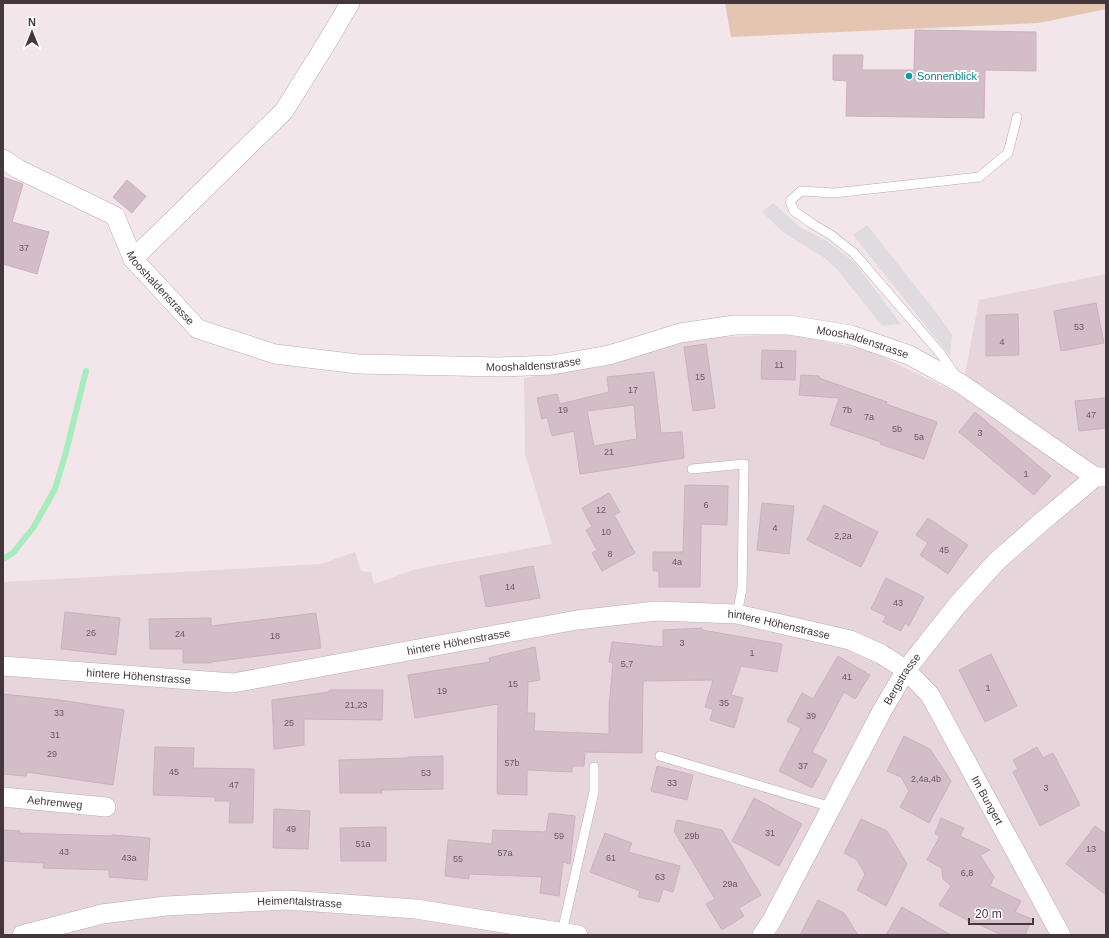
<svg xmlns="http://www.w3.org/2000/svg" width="1109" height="938" font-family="Helvetica,sans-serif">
	<rect width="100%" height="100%" fill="#f2e6eb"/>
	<path fill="#e6d5db" d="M 1106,274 L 1106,935 L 3,935 L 3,582 L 321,564 L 355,552 L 361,571 L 371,572 L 374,584 L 416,569 L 552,544 L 525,454 L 524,378 L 609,365 L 687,339 L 791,334 L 870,351 L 961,395 L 979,300 Z"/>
	<path fill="#e4c5b1" d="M 725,3 L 1106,3 L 1106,9 L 1039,23 L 731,37 Z"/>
	<path fill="#e0dbde" d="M 773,203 L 801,228 L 827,241 L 855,263 L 901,324 L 882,326 L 837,269 L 825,258 L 795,240 L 782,231 L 762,212 Z
		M 867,225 L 942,320 L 952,335 L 950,356 L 853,235 Z"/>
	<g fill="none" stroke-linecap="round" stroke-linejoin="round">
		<path stroke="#a6ecbd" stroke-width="6" d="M 3,559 L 13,553 L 33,528 L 55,489 L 66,452 L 86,371"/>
	</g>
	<path fill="#d3bdc7" stroke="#cdb0be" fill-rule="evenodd" d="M 915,30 L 1036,32 L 1036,71 L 985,70 L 984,118 L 846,116 L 847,81 L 833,80 L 833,55 L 863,55 L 862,70 L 914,70 Z
		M 3,177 L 23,184 L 12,222 L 49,232 L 37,274 L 3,264 Z
		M 127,180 L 146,196 L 132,213 L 113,197 Z
		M 1096,303 L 1104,343 L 1061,351 L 1054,311 Z
		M 1018,314 L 1019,355 L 986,356 L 986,315 Z
		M 706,344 L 715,408 L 693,411 L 684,347 Z
		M 762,350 L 796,351 L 795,380 L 761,379 Z
		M 654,372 L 661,433 L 682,432 L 684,458 L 580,474 L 574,431 L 552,436 L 547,417 L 542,419 L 537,398 L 557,394 L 560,404 L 609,392 L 607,377 ZM 634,405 L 637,439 L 594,446 L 587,411 Z
		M 801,375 L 819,376 L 819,378 L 887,402 L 886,404 L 937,422 L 924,459 L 880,444 L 881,442 L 830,425 L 839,398 L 799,395 Z
		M 1106,398 L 1106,428 L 1079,431 L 1075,401 Z
		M 975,412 L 1051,476 L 1034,495 L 959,432 Z
		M 685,485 L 728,486 L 727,525 L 701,524 L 700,587 L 659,587 L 659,571 L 653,571 L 653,552 L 683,552 Z
		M 609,493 L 620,512 L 614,515 L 635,553 L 602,571 L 592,553 L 597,550 L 586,530 L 592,527 L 582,508 Z
		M 762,503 L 794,506 L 789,554 L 757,550 Z
		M 824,505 L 878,532 L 861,567 L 807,540 Z
		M 928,518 L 968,545 L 948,574 L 920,555 L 928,543 L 916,535 Z
		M 533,566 L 540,598 L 486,607 L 480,576 Z
		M 886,578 L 924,597 L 909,626 L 905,623 L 901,631 L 883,622 L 886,616 L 871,609 Z
		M 65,612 L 120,618 L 116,655 L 61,649 Z
		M 316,613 L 321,648 L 211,662 L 211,663 L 183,663 L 183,649 L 150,649 L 149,619 L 211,618 L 211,626 Z
		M 702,628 L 702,630 L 782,644 L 777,672 L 741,666 L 731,695 L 743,698 L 734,728 L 710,720 L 713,709 L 705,707 L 713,680 L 643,681 L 642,753 L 585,752 L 584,766 L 572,766 L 572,772 L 527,770 L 527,795 L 497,794 L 498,704 L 415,718 L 408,675 L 490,662 L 489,658 L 535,647 L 540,680 L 528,682 L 527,713 L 535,713 L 534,731 L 609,734 L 609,707 L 613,663 L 609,662 L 612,642 L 663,647 L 663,630 Z
		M 991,654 L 1017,706 L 985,722 L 959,670 Z
		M 838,656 L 870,675 L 855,699 L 844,692 L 812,752 L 827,760 L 812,788 L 779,771 L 801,728 L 787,721 L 802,693 L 813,699 Z
		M 329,690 L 383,690 L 382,720 L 304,719 L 304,745 L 274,749 L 272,700 L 329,692 Z
		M 3,694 L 60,700 L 124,710 L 113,785 L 27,772 L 26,776 L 3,774 Z
		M 904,736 L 930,749 L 951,781 L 929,823 L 900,807 L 909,791 L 901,777 L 887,771 Z
		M 155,747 L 194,748 L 193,768 L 254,769 L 253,823 L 229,823 L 230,801 L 215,801 L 215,797 L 153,795 Z
		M 1037,747 L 1043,758 L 1053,753 L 1080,805 L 1040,826 L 1013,772 L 1018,769 L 1013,760 Z
		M 443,756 L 443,789 L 382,790 L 382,793 L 340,793 L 339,760 L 408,758 L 408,757 Z
		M 657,766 L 693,775 L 687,800 L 651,791 Z
		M 754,798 L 802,824 L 779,866 L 732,841 Z
		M 274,809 L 310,811 L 308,849 L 273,848 Z
		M 549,813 L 575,816 L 570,864 L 563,862 L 559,896 L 540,893 L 542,877 L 469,874 L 469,879 L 445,876 L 448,840 L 492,844 L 493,830 L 546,832 Z
		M 941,818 L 964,828 L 960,836 L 990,850 L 980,855 L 994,877 L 990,886 L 1021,901 L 1015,912 L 1032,919 L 1025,935 L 1002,935 L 971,921 L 971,922 L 939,905 L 951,886 L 943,879 L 942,868 L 927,860 L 940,836 L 935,834 Z
		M 861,819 L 887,831 L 907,864 L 886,906 L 857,890 L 865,874 L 857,860 L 844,853 Z
		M 677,820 L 722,830 L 761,895 L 739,908 L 744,916 L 722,930 L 706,904 L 715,899 L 674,831 Z
		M 1095,826 L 1106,834 L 1106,895 L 1066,864 Z
		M 386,827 L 386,861 L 341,861 L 340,828 Z
		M 3,830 L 20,831 L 19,833 L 111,836 L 112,835 L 150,838 L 147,880 L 109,877 L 109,870 L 43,868 L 44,863 L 3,861 Z
		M 605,833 L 632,843 L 628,852 L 680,866 L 673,892 L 663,889 L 659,902 L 638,897 L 640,891 L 590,872 Z
		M 818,900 L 844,913 L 858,935 L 800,935 Z
		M 902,907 L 951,935 L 886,935 Z"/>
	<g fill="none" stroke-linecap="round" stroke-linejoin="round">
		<g stroke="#bdaab2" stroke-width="10">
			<path id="lane" d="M 956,376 L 940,353 L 854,253 L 831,235 L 811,223 L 794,211 L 790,201 L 801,191 L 834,193 L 979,177 L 1008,153 L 1017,117
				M 692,469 L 744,464 L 742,589 L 737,614
				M 660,756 L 831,807
				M 562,932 L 594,792 L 594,767"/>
		</g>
		<g stroke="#bdaab2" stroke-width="20">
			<g id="street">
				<path id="s1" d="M 3,159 L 18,169 L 115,216 L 133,259 L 198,329 L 275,354 L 358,364 L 499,367 L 552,365 L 609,355 L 680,333 L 735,325 L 789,325 L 851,335 L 909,355 L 960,383 L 1095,477"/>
				<path d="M 133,259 L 284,111 L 329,39 L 350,3"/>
				<path id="s2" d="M 3,666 L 233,683 L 577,620 L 656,611 L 737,614 L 850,640 L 881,654 L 906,670 L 930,695 L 1061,935"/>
				<path id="s3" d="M 3,797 L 106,807"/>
				<path id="s4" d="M 22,935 L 102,914 L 166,906 L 287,900 L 416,909 L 578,935"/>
				<path id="s5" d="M 762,935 L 771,922 L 882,711 L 906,670 L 958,604 L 997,561 L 1038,525 L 1095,477 L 1106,477"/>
			</g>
		</g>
		<use href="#lane" stroke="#fff" stroke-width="9"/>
		<use href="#street" stroke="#fff" stroke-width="19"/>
	</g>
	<circle fill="#0f9aa8" stroke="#fff" stroke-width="1.5" cx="909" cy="76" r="4"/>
	<g text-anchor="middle" stroke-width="4" stroke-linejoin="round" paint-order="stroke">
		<g font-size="9" fill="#685860">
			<text x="24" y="251">37</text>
			<text x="1079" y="330">53</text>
			<text x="1002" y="345">4</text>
			<text x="779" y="368">11</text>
			<text x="700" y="380">15</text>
			<text x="633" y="393">17</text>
			<text x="563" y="413">19</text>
			<text x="847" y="413">7b</text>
			<text x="1091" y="418">47</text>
			<text x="869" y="420">7a</text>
			<text x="897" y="432">5b</text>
			<text x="980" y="436">3</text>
			<text x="919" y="440">5a</text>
			<text x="609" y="455">21</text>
			<text x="1026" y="477">1</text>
			<text x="706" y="508">6</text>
			<text x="601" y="513">12</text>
			<text x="775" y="531">4</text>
			<text x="606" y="535">10</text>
			<text x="843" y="539">2,2a</text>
			<text x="944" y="553">45</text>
			<text x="610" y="557">8</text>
			<text x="677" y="565">4a</text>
			<text x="510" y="590">14</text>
			<text x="898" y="606">43</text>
			<text x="91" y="636">26</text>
			<text x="180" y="637">24</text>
			<text x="275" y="639">18</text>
			<text x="682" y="646">3</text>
			<text x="752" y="656">1</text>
			<text x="627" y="667">5,7</text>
			<text x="847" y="680">41</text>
			<text x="513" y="687">15</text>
			<text x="988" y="691">1</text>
			<text x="442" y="694">19</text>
			<text x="724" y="706">35</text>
			<text x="356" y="708">21,23</text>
			<text x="59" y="716">33</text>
			<text x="811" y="719">39</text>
			<text x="289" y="726">25</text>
			<text x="55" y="738">31</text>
			<text x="52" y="757">29</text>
			<text x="512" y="766">57b</text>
			<text x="803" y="769">37</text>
			<text x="174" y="775">45</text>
			<text x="426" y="776">53</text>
			<text x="926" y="782">2,4a,4b</text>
			<text x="672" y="786">33</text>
			<text x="234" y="788">47</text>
			<text x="1046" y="791">3</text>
			<text x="291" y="832">49</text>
			<text x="770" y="836">31</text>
			<text x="559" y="839">59</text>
			<text x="692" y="839">29b</text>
			<text x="363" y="847">51a</text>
			<text x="1091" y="852">13</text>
			<text x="64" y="855">43</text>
			<text x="505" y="856">57a</text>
			<text x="129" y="861">43a</text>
			<text x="611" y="861">61</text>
			<text x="458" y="862">55</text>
			<text x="967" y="876">6,8</text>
			<text x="660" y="880">63</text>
			<text x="730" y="887">29a</text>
		</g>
		<g font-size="11" fill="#0d838f" stroke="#fff" text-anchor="start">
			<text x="917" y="80">Sonnenblick</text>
		</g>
		<g font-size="11" fill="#45363d" stroke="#fff">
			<text dy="4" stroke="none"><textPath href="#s1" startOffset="212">Mooshaldenstrasse</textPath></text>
			<text dy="4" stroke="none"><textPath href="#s1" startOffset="944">Mooshaldenstrasse</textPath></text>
			<text dy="4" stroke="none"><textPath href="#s1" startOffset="608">Mooshaldenstrasse</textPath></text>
			<text dy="4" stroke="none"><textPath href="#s2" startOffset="784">hintere Höhenstrasse</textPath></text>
			<text dy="4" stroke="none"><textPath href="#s2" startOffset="460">hintere Höhenstrasse</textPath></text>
			<text dy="4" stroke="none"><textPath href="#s2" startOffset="136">hintere Höhenstrasse</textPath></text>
			<text dy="4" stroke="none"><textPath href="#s5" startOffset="292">Bergstrasse</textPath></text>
			<text dy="4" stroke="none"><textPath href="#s2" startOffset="1075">Im Bungert</textPath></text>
			<text dy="4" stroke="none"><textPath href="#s3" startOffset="52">Aehrenweg</textPath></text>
			<text dy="4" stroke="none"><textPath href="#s4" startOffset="281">Heimentalstrasse</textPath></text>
		</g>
	</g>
	<rect width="1109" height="938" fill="none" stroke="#45363d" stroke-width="8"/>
	<g transform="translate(32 32)" stroke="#ffffff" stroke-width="3" paint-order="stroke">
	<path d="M0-3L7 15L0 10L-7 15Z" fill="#45363d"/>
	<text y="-6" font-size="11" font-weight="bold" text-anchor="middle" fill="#45363d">N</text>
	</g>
	<path d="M969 918v6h64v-6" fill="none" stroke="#45363d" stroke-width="2"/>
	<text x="975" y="918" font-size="12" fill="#45363d" stroke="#ffffff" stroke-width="3" paint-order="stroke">20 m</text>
</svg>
